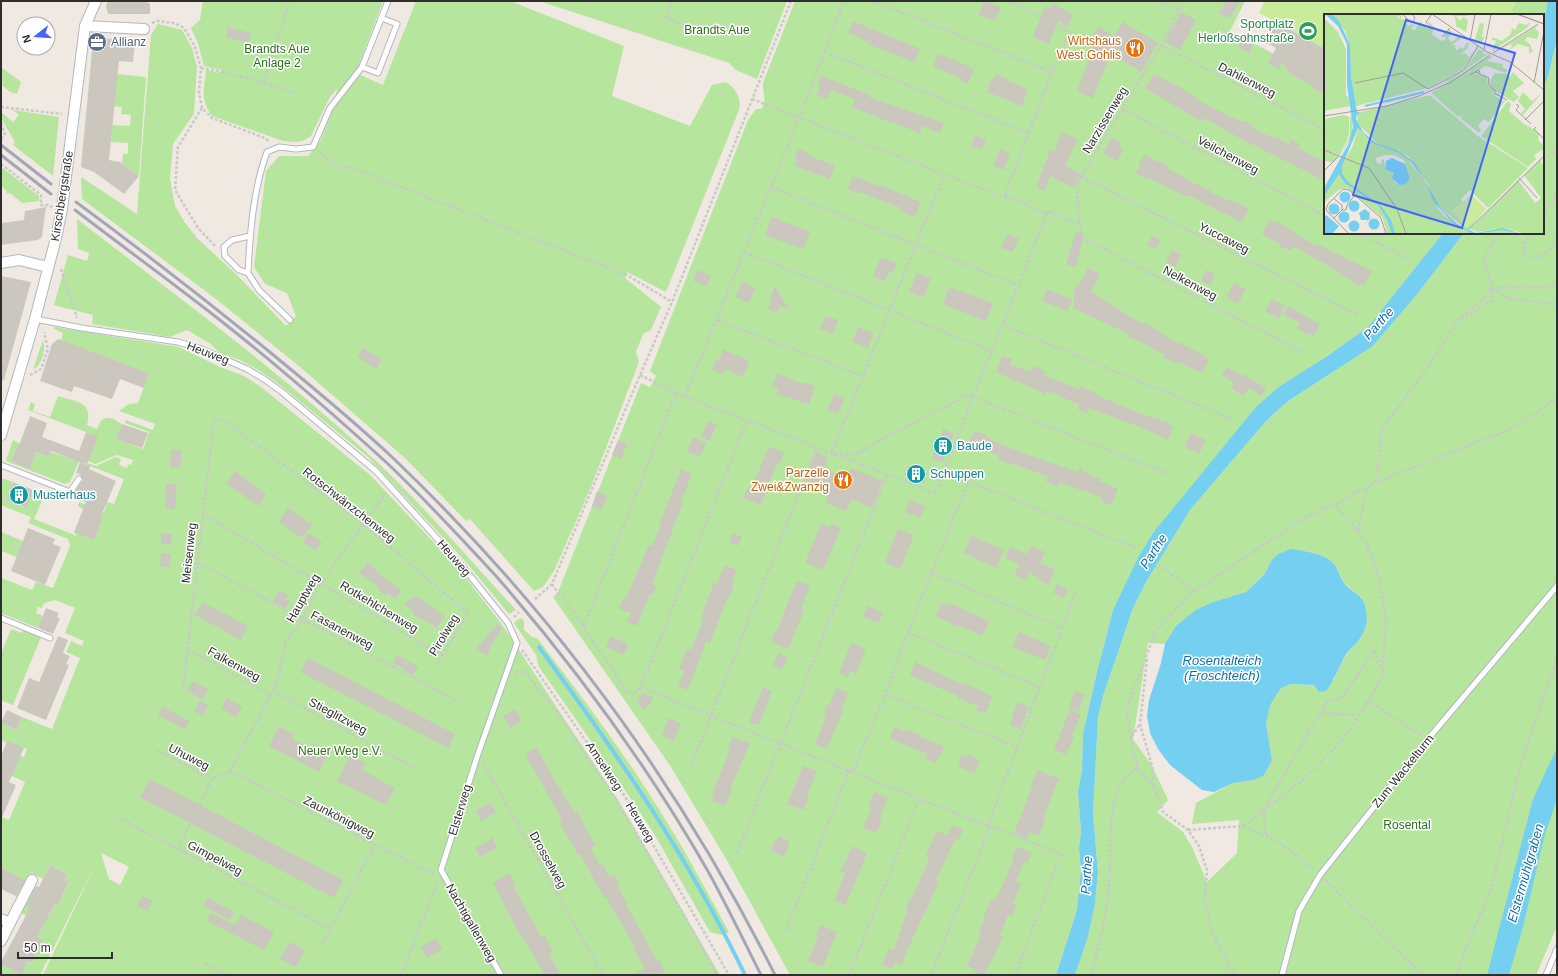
<svg xmlns="http://www.w3.org/2000/svg" width="1558" height="976" font-family="Helvetica,sans-serif">
	<rect width="100%" height="100%" fill="#efe9e1"/>
	<path fill="#b6e59e" fill-rule="evenodd" d="M 203,1 L 383,1 L 356,73 L 383,85 L 416,1 L 510,1 L 624,46 L 612,96 L 690,126 L 712,85 L 726,82 C 735,88 742,98 739,110 L 666,292 L 627,272 L 625,278 L 661,307 L 651,330 L 643,334 L 636,352 L 639,362 L 591,487 L 554,571 L 543,587 L 534,591 L 470,519 L 466,521 L 405,458 L 300,367 L 216,299 L 82,199 L 81,177 L 137,214 L 151,35 L 158,24 L 182,30 L 192,48 L 197,67 L 194,114 L 173,144 L 170,178 L 175,206 L 185,223 L 198,239 L 237,275 L 286,326 L 296,316 L 287,293 L 265,284 L 254,267 L 266,171 L 279,156 L 308,156 L 321,140 L 333,108 L 337,89 L 330,97 L 311,136 L 303,141 L 296,142 L 283,141 L 212,116 C 200,99 204,89 206,70 L 220,73 L 221,70 L 204,66 L 198,43 L 191,28 L 200,20 Z
		M 539,1 L 787,1 L 757,79 L 736,70 L 729,63 Z
		M 795,1 L 1245,1 L 1230,31 L 1325,81 L 1325,233 L 1443,233 L 1368,327 L 1326,357 L 1280,386 L 1113,610 L 1096,676 L 1083,734 L 1082,770 L 1078,792 L 1081,832 L 1079,848 L 1081,871 L 1077,910 L 1056,975 L 790,975 L 728,862 L 671,767 L 553,597 L 558,592 L 641,383 L 650,387 L 656,376 L 650,371 L 748,120 L 756,109 L 761,109 C 768,100 762,93 763,83 Z
		M 1516,1 L 1548,1 L 1543,26 L 1543,15 L 1509,15 Z
		M 1557,39 L 1557,926 L 1536,975 L 1075,975 L 1088,937 L 1095,904 L 1098,872 L 1093,813 L 1098,718 L 1103,696 L 1133,608 L 1146,582 L 1190,510 L 1266,421 L 1288,401 L 1373,346 L 1418,293 L 1464,233 L 1543,233 L 1543,88 L 1548,77 ZM 1306,551 L 1324,557 L 1334,564 L 1345,584 L 1362,598 L 1361,638 C 1347,652 1341,662 1334,680 L 1314,685 L 1291,684 L 1281,688 L 1269,705 L 1266,724 L 1272,760 L 1254,780 L 1233,783 L 1196,803 L 1192,824 L 1239,820 L 1237,853 L 1207,882 L 1192,847 L 1183,832 L 1157,812 L 1168,800 L 1152,766 L 1133,739 L 1148,643 L 1165,644 L 1213,602 L 1246,592 L 1264,575 L 1272,560 Z
		M 1,67 L 21,82 L 17,94 L 10,92 L 2,85 L 3,82 L 1,80 Z
		M 117,74 L 146,77 L 139,176 L 122,163 L 123,154 L 128,154 L 128,143 L 111,142 L 112,125 L 130,126 L 131,115 L 121,114 L 122,107 L 113,106 Z
		M 13,110 L 59,117 L 53,176 L 13,145 L 15,142 L 1,118 L 1,112 L 13,122 L 19,115 Z
		M 1,167 L 39,196 L 39,201 L 22,203 L 10,193 L 7,194 L 6,190 L 1,186 Z
		M 77,219 C 178,297 282,373 375,460 C 425,507 470,560 516,610 L 509,614 L 465,561 L 368,457 L 280,385 L 260,371 L 240,360 L 219,353 L 211,344 L 187,330 L 170,337 L 92,324 L 93,315 L 54,305 L 68,255 L 87,261 L 89,253 L 78,249 Z
		M 54,327 L 179,347 L 220,367 L 244,376 L 261,387 L 370,475 L 460,570 L 503,626 L 618,800 L 720,975 L 43,975 L 97,861 L 40,975 L 1,975 L 1,964 L 21,974 L 28,961 L 31,963 L 37,937 L 36,921 L 19,912 L 33,888 L 35,889 L 27,906 L 48,917 L 55,904 L 58,905 L 69,883 L 64,880 L 67,874 L 50,865 L 43,879 L 32,873 L 19,899 L 16,896 L 24,880 L 1,868 L 1,817 L 9,820 L 25,782 L 1,771 L 20,756 L 24,757 L 27,749 L 18,746 L 17,748 L 1,740 L 1,723 L 17,730 L 22,717 L 52,729 L 80,658 L 66,652 L 71,641 L 82,646 L 84,641 L 65,633 L 75,608 L 55,600 L 44,603 L 42,608 L 38,607 L 36,613 L 43,616 L 38,628 L 1,613 L 1,578 L 32,590 L 36,582 L 53,588 L 70,546 L 68,539 L 28,523 L 31,517 L 1,505 L 1,478 L 13,482 L 6,500 L 25,508 L 33,490 L 44,496 L 34,519 L 77,536 L 74,532 L 103,517 L 83,509 L 78,506 L 79,502 L 104,512 L 107,502 L 114,504 L 124,479 L 87,465 L 87,463 L 96,466 L 116,457 L 121,459 L 119,465 L 127,468 L 128,464 L 131,465 L 133,460 L 117,455 L 95,464 L 88,461 L 97,436 L 28,410 L 31,402 L 35,404 L 33,411 L 50,417 L 58,396 C 77,402 93,401 87,425 L 97,429 C 102,418 104,416 116,420 L 116,421 L 122,424 L 117,439 L 143,449 L 149,432 L 125,423 L 126,420 L 153,430 L 155,424 L 119,411 L 129,404 L 138,403 L 149,373 L 61,341 L 63,333 L 54,329 ZM 101,853 L 129,867 L 120,885 L 109,879 Z
		M 43,340 C 46,350 43,363 33,370 Z
		M 13,440 L 19,443 L 11,461 L 30,468 L 36,452 L 48,457 L 51,452 L 79,461 L 70,482 L 65,484 L 6,461 Z
		M 1,532 L 23,541 L 17,557 L 1,551 Z
		M 521,618 L 524,621 L 524,630 L 532,637 L 537,638 C 583,698 629,759 668,824 C 690,859 709,896 729,932 L 722,935 L 710,932 L 653,832 L 612,771 L 539,667 L 536,655 L 514,623 L 517,620 Z
		M 11,629 L 22,633 L 23,630 L 41,637 L 13,705 L 1,700 L 1,654 Z"/>
	<path fill="#c9ec9a" d="M 1265,1 L 1516,1 L 1509,15 L 1325,15 L 1325,49 L 1259,13 Z"/>
	<path fill="#75cff0" d="M 1548,1 L 1557,1 L 1557,39 L 1548,77 L 1543,88 L 1543,26 Z
		M 1443,233 L 1464,233 L 1418,293 L 1373,346 L 1288,401 L 1266,421 L 1190,510 L 1146,582 L 1133,608 L 1103,696 L 1098,718 L 1093,813 L 1098,872 L 1095,904 L 1088,937 L 1075,975 L 1056,975 L 1077,910 L 1081,871 L 1079,848 L 1081,832 L 1078,792 L 1082,770 L 1083,734 L 1096,676 L 1113,610 L 1139,556 L 1153,533 L 1256,407 L 1280,386 L 1326,357 L 1368,327 Z
		M 1291,549 C 1305,551 1324,553 1334,564 C 1338,569 1340,577 1344,583 C 1349,590 1358,593 1362,599 C 1369,612 1368,626 1361,637 C 1357,644 1349,649 1345,656 C 1338,669 1335,679 1326,691 L 1319,692 L 1314,685 L 1291,684 L 1281,688 L 1270,705 L 1266,724 L 1272,760 L 1264,775 L 1254,780 L 1233,783 L 1214,792 L 1202,790 L 1170,765 L 1158,749 L 1150,733 L 1147,716 L 1149,700 L 1161,663 L 1165,644 L 1176,626 L 1196,610 L 1213,602 L 1246,592 L 1264,575 L 1272,560 L 1278,554 Z
		M 1557,748 L 1557,799 L 1545,834 L 1523,927 L 1509,975 L 1487,975 L 1533,799 Z"/>
	<g fill="none" stroke-linecap="round" stroke-linejoin="round">
		<path stroke="#75cff0" stroke-width="4" d="M 539,647 C 616,752 689,858 745,975"/>
	</g>
	<path fill="#cbc7bf" d="M 108,1 L 147,1 L 147,3 L 150,3 L 150,14 L 108,14 L 106,6 Z
		M 984,1 L 1001,7 L 995,21 L 978,15 Z
		M 1226,1 L 1240,1 L 1230,18 L 1219,13 Z
		M 1053,3 L 1073,15 L 1067,26 L 1058,21 L 1049,44 L 1033,37 L 1045,6 L 1050,8 Z
		M 1181,12 L 1196,20 L 1180,50 L 1165,42 Z
		M 853,21 L 920,49 L 915,62 L 869,45 L 870,43 L 848,33 Z
		M 1123,22 L 1158,43 L 1141,72 L 1111,53 L 1093,98 L 1077,91 L 1090,57 L 1086,55 L 1093,42 L 1090,40 L 1098,27 L 1114,36 Z
		M 1276,22 L 1325,49 L 1325,95 L 1313,88 L 1314,86 L 1293,76 L 1282,63 L 1279,69 L 1268,63 L 1276,48 L 1266,43 Z
		M 228,27 L 251,33 L 249,43 L 226,37 Z
		M 1217,30 L 1228,36 L 1224,45 L 1213,39 Z
		M 97,38 L 135,41 L 133,62 L 119,61 L 109,160 L 120,162 L 139,176 L 124,194 L 94,172 L 81,167 L 93,41 Z
		M 1243,39 L 1254,44 L 1249,53 L 1238,47 Z
		M 938,54 L 958,61 L 974,69 L 968,84 L 959,80 L 960,78 L 933,66 Z
		M 996,74 L 1008,79 L 1007,81 L 1028,89 L 1022,106 L 987,92 L 992,77 L 994,79 Z
		M 1154,74 L 1179,87 L 1198,99 L 1197,100 L 1242,122 L 1243,120 L 1253,125 L 1252,128 L 1273,138 L 1274,136 L 1289,144 L 1291,139 L 1300,144 L 1298,148 L 1325,162 L 1325,181 L 1252,144 L 1252,145 L 1204,118 L 1202,122 L 1145,88 Z
		M 821,76 L 870,95 L 869,97 L 944,123 L 940,133 L 922,126 L 920,133 L 889,121 L 889,122 L 877,117 L 852,107 L 855,99 L 831,90 L 827,99 L 816,95 L 820,86 L 818,85 Z
		M 1062,132 L 1078,139 L 1065,165 L 1081,174 L 1074,188 L 1050,176 L 1045,191 L 1036,188 L 1050,150 L 1054,152 Z
		M 975,135 L 986,140 L 982,150 L 971,146 Z
		M 1112,138 L 1122,143 L 1120,147 L 1124,149 L 1117,161 L 1103,153 Z
		M 798,149 L 809,153 L 808,155 L 835,166 L 830,179 L 794,166 L 797,159 L 794,158 Z
		M 1000,149 L 1010,153 L 1004,170 L 993,166 Z
		M 1144,155 L 1168,166 L 1167,168 L 1197,185 L 1198,184 L 1211,191 L 1210,192 L 1233,202 L 1234,201 L 1249,209 L 1242,222 L 1187,195 L 1186,196 L 1148,178 L 1148,179 L 1136,173 L 1140,166 L 1138,165 Z
		M 853,176 L 879,186 L 880,185 L 921,202 L 915,217 L 900,211 L 901,208 L 860,192 L 859,194 L 848,189 Z
		M 46,207 L 42,237 L 38,240 L 1,245 L 1,223 L 24,220 L 25,211 Z
		M 772,217 L 810,232 L 803,249 L 765,235 Z
		M 1269,220 L 1273,222 L 1274,220 L 1284,226 L 1316,246 L 1317,244 L 1372,271 L 1364,286 L 1361,284 L 1360,286 L 1338,273 L 1339,272 L 1293,246 L 1291,251 L 1279,246 L 1280,244 L 1262,234 Z
		M 1076,232 L 1084,234 L 1076,267 L 1066,264 Z
		M 1007,234 L 1019,238 L 1013,252 L 1001,248 Z
		M 1152,236 L 1160,240 L 1156,249 L 1147,245 Z
		M 1172,250 L 1181,255 L 1176,267 L 1166,262 Z
		M 884,258 L 897,263 L 893,273 L 889,272 L 885,281 L 873,277 L 880,259 L 883,260 Z
		M 1088,268 L 1100,274 L 1091,292 L 1137,321 L 1149,325 L 1177,344 L 1179,342 L 1205,356 L 1204,358 L 1209,360 L 1203,374 L 1179,362 L 1179,364 L 1164,358 L 1165,355 L 1139,341 L 1128,337 L 1129,334 L 1073,308 L 1075,286 L 1078,286 Z
		M 697,270 L 711,276 L 707,286 L 693,281 Z
		M 1206,270 L 1215,274 L 1210,286 L 1201,281 Z
		M 917,273 L 931,278 L 924,297 L 909,292 Z
		M 1,276 L 31,282 L 4,380 L 1,380 Z
		M 742,282 L 755,288 L 749,303 L 735,297 Z
		M 1234,283 L 1246,289 L 1238,304 L 1226,297 Z
		M 775,286 L 789,309 L 780,306 L 777,313 L 768,309 L 771,302 L 769,301 Z
		M 949,287 L 993,303 L 986,321 L 943,304 Z
		M 1047,289 L 1072,300 L 1067,311 L 1042,301 Z
		M 1272,299 L 1285,306 L 1279,318 L 1265,311 Z
		M 1288,306 L 1320,324 L 1313,336 L 1309,334 L 1309,335 L 1297,329 L 1300,323 L 1283,315 Z
		M 825,316 L 838,320 L 833,334 L 820,329 Z
		M 858,327 L 874,333 L 868,348 L 852,342 Z
		M 58,339 L 149,373 L 144,388 L 120,379 L 112,399 L 74,386 L 72,392 L 40,381 L 52,344 Z
		M 363,348 L 382,359 L 376,369 L 358,357 Z
		M 723,349 L 749,361 L 743,377 L 725,369 L 722,374 L 712,370 L 716,360 L 719,360 Z
		M 1002,356 L 1012,359 L 1010,364 L 1031,372 L 1034,366 L 1045,371 L 1043,375 L 1079,389 L 1080,387 L 1097,393 L 1096,395 L 1144,415 L 1170,423 L 1170,426 L 1173,427 L 1168,440 L 1140,427 L 1089,408 L 1087,413 L 1077,409 L 1079,405 L 1051,392 L 1050,393 L 1046,391 L 1045,394 L 996,372 Z
		M 1227,367 L 1242,376 L 1243,374 L 1266,388 L 1262,396 L 1249,388 L 1243,396 L 1231,388 L 1234,383 L 1222,375 Z
		M 777,373 L 803,384 L 803,382 L 815,386 L 809,404 L 776,394 L 779,389 L 772,387 Z
		M 834,394 L 845,398 L 838,414 L 827,410 Z
		M 30,416 L 47,423 L 42,437 L 79,451 L 86,432 L 98,436 L 87,464 L 80,462 L 90,466 L 89,469 L 116,481 L 101,516 L 103,517 L 94,540 L 74,532 L 86,502 L 71,497 L 83,480 L 80,474 L 76,473 L 80,462 L 51,451 L 49,457 L 36,452 L 30,469 L 11,461 L 19,443 L 20,443 Z
		M 708,421 L 717,424 L 710,441 L 701,437 Z
		M 122,424 L 148,433 L 142,448 L 116,439 Z
		M 943,429 L 954,434 L 943,462 L 932,458 Z
		M 974,431 L 987,435 L 986,437 L 998,443 L 1028,455 L 1078,472 L 1080,467 L 1084,472 L 1101,479 L 1100,481 L 1118,489 L 1111,505 L 1101,501 L 1102,498 L 1084,490 L 1083,491 L 1059,482 L 1057,487 L 1046,482 L 1048,477 L 1018,465 L 1008,464 L 998,459 L 999,456 L 982,449 L 981,451 L 967,446 Z
		M 1190,433 L 1206,440 L 1199,454 L 1185,447 Z
		M 693,437 L 706,443 L 700,457 L 687,452 Z
		M 618,440 L 627,444 L 621,459 L 612,455 Z
		M 769,447 L 784,452 L 779,465 L 777,464 L 761,505 L 743,498 L 747,488 L 751,489 Z
		M 171,449 L 182,450 L 180,468 L 170,467 Z
		M 816,452 L 828,458 L 824,469 L 847,478 L 851,468 L 883,481 L 872,508 L 852,499 L 846,511 L 825,503 L 830,490 L 804,480 Z
		M 908,465 L 927,473 L 924,483 L 904,475 Z
		M 681,469 L 692,474 L 681,502 L 683,503 L 652,584 L 657,586 L 653,595 L 650,594 L 637,626 L 627,622 L 631,613 L 619,609 L 623,598 L 626,599 L 649,545 L 652,546 L 660,526 L 659,525 Z
		M 235,471 L 266,494 L 259,506 L 226,484 Z
		M 13,482 L 33,490 L 26,508 L 6,500 Z
		M 166,484 L 177,485 L 175,509 L 165,508 Z
		M 597,491 L 607,496 L 602,510 L 592,506 Z
		M 909,500 L 925,506 L 920,518 L 905,512 Z
		M 288,508 L 312,525 L 302,538 L 279,522 Z
		M 821,523 L 829,527 L 831,524 L 841,528 L 823,570 L 805,563 Z
		M 28,528 L 55,539 L 53,544 L 61,547 L 45,585 L 11,571 Z
		M 898,529 L 914,535 L 900,569 L 885,563 Z
		M 161,533 L 172,534 L 171,545 L 161,544 Z
		M 309,533 L 322,542 L 316,551 L 303,542 Z
		M 732,533 L 742,537 L 738,546 L 729,543 Z
		M 971,536 L 1004,550 L 996,568 L 964,553 Z
		M 1031,546 L 1045,552 L 1040,563 L 1055,569 L 1048,586 L 1030,572 L 1026,580 L 1015,575 L 1019,564 L 1005,558 L 1010,547 L 1027,554 Z
		M 161,553 L 171,554 L 169,567 L 160,566 Z
		M 368,562 L 376,569 L 375,570 L 402,591 L 395,599 L 387,593 L 385,595 L 376,588 L 378,586 L 359,573 Z
		M 725,565 L 737,570 L 733,580 L 732,584 L 734,585 L 730,596 L 728,596 L 710,643 L 706,642 L 688,690 L 678,686 L 684,671 L 679,669 L 687,649 L 691,650 L 703,619 L 701,618 L 714,582 L 717,583 Z
		M 798,581 L 810,585 L 801,610 L 804,611 L 788,649 L 771,642 L 774,632 L 776,633 L 796,582 L 797,583 Z
		M 1057,584 L 1068,589 L 1064,598 L 1053,593 Z
		M 279,590 L 288,595 L 286,599 L 290,601 L 285,609 L 272,602 Z
		M 414,596 L 416,597 L 417,596 L 445,617 L 436,628 L 423,619 L 421,620 L 413,614 L 414,612 L 404,605 Z
		M 202,602 L 248,626 L 241,640 L 195,615 Z
		M 941,603 L 948,606 L 949,603 L 990,621 L 982,636 L 959,625 L 958,627 L 936,616 Z
		M 867,606 L 883,612 L 879,623 L 863,617 Z
		M 46,608 L 59,613 L 57,617 L 60,618 L 53,634 L 38,628 Z
		M 497,624 L 502,628 L 491,646 L 487,656 L 476,649 Z
		M 1019,632 L 1051,646 L 1045,660 L 1012,647 Z
		M 58,636 L 68,640 L 63,653 L 70,656 L 66,664 L 69,665 L 46,720 L 17,708 L 29,678 L 39,682 Z
		M 611,636 L 628,644 L 624,655 L 606,647 Z
		M 851,643 L 866,649 L 856,674 L 850,671 L 848,677 L 839,673 Z
		M 779,653 L 788,658 L 782,670 L 773,665 Z
		M 397,655 L 407,660 L 403,668 L 393,663 Z
		M 308,658 L 455,734 L 449,748 L 300,672 Z
		M 408,661 L 418,667 L 413,675 L 403,670 Z
		M 915,662 L 961,684 L 962,682 L 992,696 L 986,714 L 976,710 L 978,706 L 957,698 L 958,696 L 910,675 Z
		M 192,681 L 208,689 L 202,699 L 187,691 Z
		M 763,687 L 772,691 L 759,725 L 749,722 Z
		M 836,688 L 848,693 L 841,711 L 843,711 L 827,749 L 815,744 L 826,717 L 823,716 L 827,705 L 829,706 Z
		M 1075,691 L 1085,695 L 1078,711 L 1069,707 Z
		M 642,693 L 653,697 L 650,704 L 643,710 L 637,701 Z
		M 227,698 L 242,707 L 236,717 L 221,708 Z
		M 200,700 L 208,705 L 203,716 L 194,711 Z
		M 1017,702 L 1029,707 L 1021,729 L 1010,725 Z
		M 163,707 L 189,721 L 185,730 L 158,715 Z
		M 515,709 L 522,721 L 510,728 L 503,716 Z
		M 1070,709 L 1081,715 L 1072,735 L 1074,736 L 1066,755 L 1054,749 Z
		M 7,710 L 22,717 L 17,730 L 1,723 Z
		M 668,718 L 681,723 L 674,741 L 662,736 Z
		M 279,726 L 294,734 L 292,739 L 311,749 L 314,743 L 329,751 L 319,772 L 269,746 Z
		M 894,727 L 905,731 L 905,729 L 920,735 L 920,737 L 944,746 L 939,759 L 937,758 L 935,763 L 926,759 L 927,754 L 890,739 Z
		M 733,737 L 750,743 L 730,789 L 732,790 L 725,806 L 711,801 L 714,795 L 712,794 L 730,750 L 727,749 Z
		M 7,741 L 24,748 L 9,782 L 16,785 L 1,820 L 1,757 Z
		M 536,747 L 559,788 L 560,788 L 575,813 L 577,811 L 582,821 L 595,845 L 590,848 L 600,865 L 602,863 L 610,877 L 614,874 L 619,884 L 617,885 L 628,905 L 627,906 L 657,961 L 659,960 L 665,971 L 658,975 L 632,975 L 645,968 L 634,950 L 636,949 L 606,897 L 604,898 L 580,854 L 578,855 L 559,822 L 562,820 L 525,754 Z
		M 966,754 L 980,760 L 975,773 L 958,767 L 961,755 L 964,757 Z
		M 350,755 L 365,763 L 362,770 L 395,788 L 386,805 L 337,781 Z
		M 803,766 L 817,771 L 807,795 L 809,796 L 804,810 L 787,804 Z
		M 1037,770 L 1059,779 L 1043,818 L 1046,819 L 1039,836 L 1030,832 L 1027,838 L 1014,833 L 1032,787 L 1030,786 Z
		M 150,779 L 343,880 L 334,898 L 140,797 Z
		M 874,792 L 888,797 L 880,818 L 882,819 L 877,833 L 863,828 L 872,806 L 869,805 Z
		M 490,803 L 496,812 L 481,821 L 475,811 Z
		M 952,825 L 963,829 L 959,840 L 956,838 L 949,852 L 936,880 L 939,881 L 934,893 L 924,915 L 923,915 L 901,965 L 895,962 L 892,969 L 882,964 L 889,948 L 894,950 L 908,908 L 906,907 L 910,897 L 912,898 L 929,860 L 928,859 L 929,857 L 926,855 L 937,831 L 948,835 Z
		M 779,836 L 790,841 L 784,857 L 770,851 L 775,840 L 777,840 Z
		M 493,838 L 497,848 L 480,857 L 475,848 Z
		M 852,846 L 867,853 L 846,905 L 834,900 L 845,873 L 840,871 L 844,862 L 846,862 Z
		M 1017,847 L 1032,853 L 1027,863 L 1024,862 L 1016,881 L 1021,883 L 1013,903 L 1016,905 L 1012,917 L 1008,915 L 1000,936 L 1003,937 L 992,961 L 990,961 L 985,975 L 975,975 L 977,971 L 967,966 L 980,937 L 981,933 L 978,932 L 985,918 L 983,917 L 991,900 L 995,901 L 998,894 L 999,894 L 1014,857 L 1012,857 Z
		M 50,865 L 67,874 L 64,880 L 69,882 L 58,905 L 55,904 L 37,937 L 43,940 L 31,963 L 28,961 L 21,975 L 1,964 L 1,962 L 30,908 L 27,906 L 28,902 L 36,886 L 39,887 Z
		M 1,868 L 25,880 L 16,896 L 1,889 Z
		M 509,873 L 516,885 L 513,886 L 525,908 L 542,938 L 545,936 L 553,951 L 549,954 L 561,975 L 545,975 L 518,931 L 493,883 Z
		M 143,896 L 153,901 L 147,911 L 137,906 Z
		M 208,898 L 234,912 L 230,920 L 203,906 Z
		M 211,913 L 235,925 L 241,915 L 274,932 L 264,950 L 207,921 Z
		M 820,925 L 837,932 L 823,967 L 808,961 L 818,936 L 816,935 Z
		M 436,938 L 442,949 L 427,958 L 421,947 Z
		M 290,942 L 305,950 L 296,967 L 280,959 Z"/>
	<g fill="none" stroke-linecap="round" stroke-linejoin="round">
		<g stroke="#b4b7c1" stroke-width="7">
			<path id="lane" d="M 381,18 L 397,24 L 378,73 L 362,67 L 388,1
				M 250,236 L 232,240 L 224,247 L 225,256 L 239,270 L 248,273 L 259,290 L 290,320
				M 248,273 C 250,233 253,190 267,152 L 279,147 L 296,149 L 313,147 L 330,108 L 362,67
				M 35,319 L 82,328 L 178,342 L 199,348 L 247,369 L 264,379 L 282,392 L 376,471 L 463,567 L 508,623 L 517,643 L 478,754 L 441,870 L 501,975
				M 1,465 L 70,492 L 79,479
				M 1,618 L 50,638
				M 1282,975 L 1299,911 L 1320,875 L 1428,739 L 1557,586
				M 1546,975 L 1557,949"/>
		</g>
		<g stroke="#b4b7c1" stroke-width="12">
			<path id="street" d="M 85,26 L 144,29
				M 65,185 L 85,26 L 96,1
				M 1,263 L 19,260 L 48,267
				M 1,435 L 35,319 L 56,238 L 62,209
				M 1,919 L 10,923 L 1,941
				M 10,923 L 32,880"/>
		</g>
		<path stroke="#c9c9c9" stroke-width="2.5" stroke-dasharray="3 2" stroke-linecap="butt" d="M 672,1 L 666,17 L 696,31
			M 873,1 L 1052,72 L 1005,195
			M 1009,1 L 1069,32 L 1052,72
			M 1158,1 L 1178,11
			M 152,23 L 157,21 L 174,23 L 184,28 L 195,47 L 201,68 L 199,92 L 202,108 L 212,118 L 265,138 L 270,142
			M 1161,45 L 1325,130
			M 825,52 L 1028,133
			M 201,68 C 233,73 263,82 294,93
			M 264,82 L 289,1
			M 752,99 L 1005,198 L 1005,195 L 1047,214 L 973,397 L 944,472
			M 1,107 L 62,114
			M 202,108 L 178,147 L 175,190 L 198,228 L 216,247
			M 1122,109 L 1325,216
			M 1,123 L 5,134 L 1,139
			M 319,152 L 332,163 L 363,172 L 627,275 L 672,302
			M 1543,160 L 1557,150
			M 1,164 L 41,195 L 41,205 L 48,205 L 52,207
			M 1081,177 L 1358,315
			M 771,187 L 1017,285
			M 1047,214 L 1048,211 L 1076,223 L 1079,222 L 1077,189 L 1081,177 L 1161,45 L 1184,1
			M 1543,215 L 1557,195
			M 1079,222 L 1083,238 L 1302,352
			M 1358,233 L 1410,260
			M 1499,233 L 1484,259 L 1492,288 L 1544,287 L 1557,284
			M 1531,233 L 1524,245 L 1524,252 L 1529,257 C 1544,258 1548,252 1557,241
			M 1557,235 L 1557,240
			M 744,252 L 991,351
			M 61,269 L 77,318
			M 1493,288 L 1510,299 L 1557,304
			M 1,307 L 2,307
			M 1461,318 L 1476,312 L 1481,305 L 1492,301 L 1492,288
			M 717,320 L 863,376 L 831,454 L 857,454 L 890,435 L 968,395 L 1172,475
			M 1002,325 L 1232,419
			M 30,375 L 41,369 L 48,349 L 44,332
			M 640,375 L 676,393 L 935,493 L 944,472 L 1136,548
			M 863,376 L 944,175
			M 685,396 L 799,118 L 844,1
			M 1376,482 L 1382,429 L 1419,380 L 1459,319 L 1484,298 L 1492,288
			M 203,514 L 441,655
			M 1358,531 L 1367,487
			M 198,563 L 457,701
			M 1159,565 L 1194,591
			M 932,573 L 1062,628 L 988,825 L 1061,854 L 1015,975
			M 552,584 L 558,593 L 562,595 L 627,692 L 635,693 L 641,687 L 747,420
			M 535,599 L 552,584 L 640,375 L 672,302 L 791,1
			M 514,617 L 519,612
			M 584,626 L 676,393
			M 1062,628 L 1075,593
			M 908,632 L 1039,687
			M 187,649 L 271,695
			M 522,650 L 624,795 L 729,975
			M 1147,659 L 1140,724 L 1152,766 L 1154,787 L 1163,812 L 1188,830 L 1199,846 L 1207,870 L 1205,900 L 1210,923 L 1218,945 L 1235,975
			M 515,673 L 524,671 L 557,712 L 617,801 L 676,901 L 717,975
			M 641,687 C 757,735 874,780 990,827 L 931,975
			M 183,689 L 214,419 L 225,421 L 363,524 L 468,613 L 436,666
			M 273,691 L 415,768
			M 885,695 L 1018,747
			M 1368,701 L 1421,735
			M 1322,713 L 1360,715
			M 1132,736 L 1140,724
			M 157,750 L 212,779
			M 483,763 L 603,975
			M 691,766 L 817,448
			M 230,771 L 273,691 L 278,678 L 286,641 L 298,626 L 321,583 L 386,493
			M 230,771 L 212,779 L 178,849 L 331,929
			M 230,771 L 375,845 L 428,871 L 434,876
			M 853,771 L 885,695 L 908,632 L 968,482
			M 1154,787 L 1138,768 L 1133,750 L 1127,715 L 1129,702 L 1156,630 L 1194,591 L 1299,521 L 1335,504 L 1376,482 L 1506,431 L 1529,418 L 1557,397
			M 119,818 L 178,849
			M 1243,826 C 1269,836 1294,850 1314,870
			M 1188,830 L 1243,826 L 1301,782 L 1337,746 L 1354,724 L 1382,678 L 1386,621 L 1379,578 L 1365,540 L 1335,504
			M 1266,835 L 1263,811 L 1314,723 L 1322,713 L 1325,703 L 1343,697 L 1374,650 L 1383,670
			M 1021,838 L 1046,773
			M 737,853 L 887,475
			M 1325,880 L 1422,975
			M 786,931 L 849,770
			M 323,943 L 375,845
			M 205,963 L 228,975
			M 401,975 L 438,881
			M 849,975 L 919,799
			M 1091,975 C 1100,945 1106,916 1109,885 C 1111,855 1107,810 1122,782 C 1125,777 1133,772 1138,768
			M 1457,975 L 1470,938 L 1490,893 L 1521,762 L 1555,664 L 1557,662"/>
		<use href="#lane" stroke="#fff" stroke-width="5"/>
		<use href="#street" stroke="#fff" stroke-width="10"/>
		<path stroke="#a3a6b8" stroke-width="3" d="M 1,145 L 51,184
			M 1,155 L 51,194
			M 76,202 C 144,252 211,304 277,358 C 316,390 356,423 393,458 C 550,608 678,781 775,975
			M 75,210 C 122,246 170,281 216,317 C 275,363 332,413 387,463 C 425,499 461,538 496,576 C 576,668 648,766 709,873 C 727,906 744,941 761,975"/>
		<g stroke="#b4b7c1" stroke-width="12" stroke-linecap="butt">
			<path id="street-bridge" d="M 62,209 L 65,185"/>
		</g>
		<use href="#street-bridge" stroke="#fff" stroke-width="10"/>
	</g>
	<defs>
		<g id="stadium-disc" transform="scale(1)"><circle r="9.5" fill="#2e9e5b" stroke="#fff"/><path d="M0-5a6.5 5 0 1 0 0 10a6.5 5 0 1 0 0-10ZM-3.5-1.8h7v3.6h-7Z" fill="#fff"/></g>
		<g id="office-disc" transform="scale(1)"><circle r="9.5" fill="#5c6f8a" stroke="#fff"/><path d="M-6-3h4V-5.5h4V-3h4V5H-6ZM-1-4.5V-3h2v-1.5ZM-6 0V1H6V0Z" fill="#fff"/></g>
		<g id="restaurant-disc" transform="scale(1)"><circle r="9.5" fill="#e8710a" stroke="#fff"/><path d="M-5-6h1v4h1v-4h1v4h1v-4h1v5L-1.5 .5V6h-2V.5L-5-1ZM5-6V6H3V1.5H1.5Q1.5-4 5-6Z" fill="#fff"/></g>
		<g id="building-disc" transform="scale(1)"><circle r="9.5" fill="#0f9aa8" stroke="#fff"/><path d="M-4-6H4V6H1V3H-1V6H-4ZM-2.5-4.3h1.7v1.8h-1.7ZM.8-4.3h1.7v1.8H.8ZM-2.5-1h1.7V.8h-1.7ZM.8-1h1.7V.8H.8Z" fill="#fff"/></g>
	</defs>
	<g fill-rule="evenodd">
		<use href="#stadium-disc" x="1308" y="31"/>
		<use href="#office-disc" x="97" y="42"/>
		<use href="#restaurant-disc" x="1135" y="48"/>
		<use href="#building-disc" x="943" y="446"/>
		<use href="#building-disc" x="916" y="474"/>
		<use href="#restaurant-disc" x="843" y="480"/>
		<use href="#building-disc" x="19" y="495"/>
	</g>
	<g text-anchor="middle" stroke-width="3" stroke-linejoin="round" paint-order="stroke">
		<g font-size="12" fill="#27864d" stroke="#fff" text-anchor="end">
			<text x="1294" y="28">Sportplatz<tspan x="1294" dy="14">Herloßsohnstraße</tspan></text>
		</g>
		<g font-size="12" fill="#2c6e1b" stroke="#fff">
			<text x="717" y="34">Brandts Aue</text>
			<text x="277" y="53">Brandts Aue<tspan x="277" dy="14">Anlage 2</tspan></text>
			<text x="340" y="755">Neuer Weg e.V.</text>
			<text x="1407" y="829">Rosental</text>
		</g>
		<g font-size="12" fill="#c56008" stroke="#fff" text-anchor="end">
			<text x="1121" y="45">Wirtshaus<tspan x="1121" dy="14">West Gohlis</tspan></text>
			<text x="829" y="477">Parzelle<tspan x="829" dy="14">Zwei&amp;Zwanzig</tspan></text>
		</g>
		<g font-size="12" fill="#4e5e75" stroke="#fff" text-anchor="start">
			<text x="111" y="46">Allianz</text>
		</g>
		<g font-size="12" fill="#2e2e2e" stroke="#fff">
			<text transform="translate(1247 80) rotate(27)" y="4">Dahlienweg</text>
			<text transform="translate(1105 120) rotate(-59)" y="4">Narzissenweg</text>
			<text transform="translate(1228 155) rotate(28)" y="4">Veilchenweg</text>
			<text transform="translate(62 196) rotate(-81)" y="4">Kirschbergstraße</text>
			<text transform="translate(1224 238) rotate(27)" y="4">Yuccaweg</text>
			<text transform="translate(1190 283) rotate(28)" y="4">Nelkenweg</text>
			<text transform="translate(208 353) rotate(21)" y="4">Heuweg</text>
			<text transform="translate(349 505) rotate(38)" y="4">Rotschwänzchenweg</text>
			<text transform="translate(189 553) rotate(-84)" y="4">Meisenweg</text>
			<text transform="translate(454 558) rotate(49)" y="4">Heuweg</text>
			<text transform="translate(303 598) rotate(-60)" y="4">Hauptweg</text>
			<text transform="translate(379 607) rotate(31)" y="4">Rotkehlchenweg</text>
			<text transform="translate(342 630) rotate(28)" y="4">Fasanenweg</text>
			<text transform="translate(444 635) rotate(-59)" y="4">Pirolweg</text>
			<text transform="translate(234 664) rotate(29)" y="4">Falkenweg</text>
			<text transform="translate(338 716) rotate(28)" y="4">Stieglitzweg</text>
			<text transform="translate(189 757) rotate(27)" y="4">Uhuweg</text>
			<text transform="translate(604 766) rotate(56)" y="4">Amselweg</text>
			<text transform="translate(1403 771) rotate(-51)" y="4">Zum Wackelturm</text>
			<text transform="translate(460 810) rotate(-73)" y="4">Elsterweg</text>
			<text transform="translate(339 817) rotate(27)" y="4">Zaunkönigweg</text>
			<text transform="translate(640 822) rotate(59)" y="4">Heuweg</text>
			<text transform="translate(215 858) rotate(28)" y="4">Gimpelweg</text>
			<text transform="translate(548 860) rotate(61)" y="4">Drosselweg</text>
			<text transform="translate(471 923) rotate(60)" y="4">Nachtigallenweg</text>
		</g>
		<g font-size="12" fill="#0d838f" stroke="#fff" text-anchor="start">
			<text x="957" y="450">Baude</text>
			<text x="930" y="478">Schuppen</text>
			<text x="33" y="499">Musterhaus</text>
		</g>
		<g font-size="13" font-style="italic" fill="#0d6fa3" stroke="#fff">
			<text transform="translate(1378 323) rotate(-48)" y="5">Parthe</text>
			<text transform="translate(1153 551) rotate(-57)" y="5">Parthe</text>
			<text x="1222" y="665">Rosentalteich<tspan x="1222" dy="15">(Froschteich)</tspan></text>
			<text transform="translate(1525 873) rotate(-74)" y="5">Elstermühlgraben</text>
			<text transform="translate(1086 875) rotate(-86)" y="5">Parthe</text>
		</g>
	</g>
	<g transform="translate(1324 14)">
		<rect width="220" height="220" fill="#efe9e1"/>
		<path d="M 8,0 L 77,0 L 73,4 L 79,10 L 74,5 L 78,0 L 77,5 L 81,6 L 81,3 L 85,7 L 82,8 L 84,12 L 89,10 L 90,13 L 87,13 L 90,17 L 96,8 L 93,4 L 103,15 L 106,11 L 104,6 L 110,13 L 108,20 L 117,27 L 122,25 L 120,22 L 125,15 L 128,18 L 124,25 L 128,28 L 135,22 L 138,23 L 128,31 L 132,31 L 131,33 L 133,37 L 136,33 L 139,35 L 144,28 L 145,29 L 143,35 L 136,40 L 140,39 L 138,42 L 141,39 L 145,43 L 153,34 L 139,55 L 104,74 L 32,92 L 27,62 L 26,31 L 21,17 ZM 144,0 L 144,2 L 132,2 L 134,5 L 138,6 L 138,3 L 144,6 L 142,18 L 132,12 L 131,2 L 125,1 ZM 0,4 L 14,18 L 22,35 L 22,82 L 24,82 L 26,92 L 0,97 ZM 207,8 L 203,14 L 168,37 L 172,27 L 168,26 L 168,23 L 178,27 L 187,20 L 188,14 L 191,16 L 195,9 L 202,11 ZM 156,9 L 160,10 L 158,23 L 161,23 L 157,29 L 151,25 ZM 216,12 L 211,14 L 215,19 L 213,25 L 203,23 L 201,27 L 206,30 L 209,38 L 205,39 L 205,33 L 194,30 L 181,39 L 188,33 L 187,30 L 177,35 L 211,13 ZM 155,35 L 160,38 L 159,40 L 164,40 L 127,66 L 105,76 L 141,56 ZM 166,42 L 169,42 L 163,47 L 179,50 L 178,53 L 183,56 L 182,59 L 162,52 L 146,62 L 153,59 L 163,63 L 163,69 L 169,74 L 165,68 L 171,59 L 182,60 L 186,63 L 189,58 L 200,69 L 189,77 L 195,83 L 190,88 L 171,77 L 169,80 L 178,87 L 182,86 L 165,108 L 160,105 L 158,107 L 154,112 L 157,116 L 155,119 L 136,104 L 139,100 L 134,103 L 107,79 ZM 104,76 L 93,81 L 62,89 L 63,87 ZM 199,78 L 208,87 L 217,80 L 199,101 L 197,99 L 201,95 L 194,87 ZM 106,81 L 154,122 L 204,154 L 164,194 L 146,176 L 137,185 L 139,188 L 128,197 L 143,213 L 162,195 L 144,216 L 117,195 L 108,182 L 104,170 L 85,143 L 53,129 L 34,110 L 33,99 ZM 184,87 L 187,90 L 185,97 L 200,110 L 205,113 L 208,110 L 206,113 L 208,115 L 212,112 L 209,115 L 215,120 L 214,126 L 220,132 L 220,135 L 210,141 L 212,145 L 204,153 L 157,122 ZM 20,101 L 25,103 L 25,121 L 16,141 L 0,136 L 0,105 ZM 26,103 L 28,103 L 28,121 L 17,141 L 26,121 ZM 34,114 L 49,129 L 73,138 L 84,146 L 101,167 L 115,196 L 123,204 L 149,220 L 63,220 L 59,204 L 23,174 L 16,175 L 0,188 L 0,182 L 29,132 ZM 61,141 L 70,141 L 80,146 L 86,164 L 82,170 L 73,170 L 69,166 L 70,159 L 61,153 L 60,146 L 58,145 L 57,150 L 53,149 L 52,144 ZM 0,137 L 14,142 L 9,148 L 5,148 L 0,146 ZM 217,145 L 217,151 L 220,147 L 220,220 L 201,220 L 180,214 L 153,218 L 146,215 L 194,166 L 211,189 L 215,186 L 217,184 L 200,161 ZM 178,216 L 194,220 L 158,220 L 165,217 Z" fill="#b6e59e" fill-rule="evenodd"/>
		<path d="M 147,180 L 162,195 L 143,213 L 128,198 Z" fill="#c9ec9a"/>
		<path d="M 1,0 L 8,0 L 15,7 L 26,31 L 27,62 L 33,98 L 37,99 L 33,100 L 32,105 L 39,118 L 52,129 L 72,136 L 90,148 L 117,195 L 134,211 L 152,219 L 179,214 L 197,220 L 178,216 L 149,220 L 130,210 L 110,188 L 101,167 L 87,148 L 73,138 L 49,129 L 34,114 L 18,152 L 18,160 L 25,169 L 57,192 L 67,206 L 71,220 L 68,220 L 63,205 L 54,191 L 21,169 L 15,160 L 0,182 L 0,174 L 25,129 L 29,113 L 23,71 L 23,30 L 14,12 ZM 68,144 L 81,150 L 86,164 L 82,170 L 75,171 L 68,164 L 70,159 L 61,155 L 62,147 ZM15.5 183a5.5 5.5 0 1 1 11 0a5.5 5.5 0 1 1-11 0ZM24.5 192a5.5 5.5 0 1 1 11 0a5.5 5.5 0 1 1-11 0ZM4.5 195a5.5 5.5 0 1 1 11 0a5.5 5.5 0 1 1-11 0ZM 41,195 L 46,199 L 45,204 L 49,201 L 39,212 L 44,206 L 37,206 L 35,199 ZM14.5 203a5.5 5.5 0 1 1 11 0a5.5 5.5 0 1 1-11 0ZM 2,201 L 15,212 L 8,220 L 0,220 L 0,204 ZM44.5 210a5.5 5.5 0 1 1 11 0a5.5 5.5 0 1 1-11 0ZM24.5 212a5.5 5.5 0 1 1 11 0a5.5 5.5 0 1 1-11 0Z" fill="#75cff0"/>
		<path fill="none" stroke="#75cff0" stroke-width="2" d="M 41,92 L 100,78"/>
		<path fill="none" stroke="#a29e99" stroke-width="1" d="M 78,0 L 88,9 L 91,4 L 88,0M 108,0 L 163,38 L 186,48 L 220,76M 193,0 L 220,10M 193,0 L 220,10M 105,11 L 102,8 L 108,0M 118,23 L 126,14M 146,27 L 151,0M 160,36 L 167,0M 169,39 L 214,10M 152,58 L 165,64 L 164,69 L 172,78M 146,61 L 155,56 L 156,59M 31,69 L 79,59 L 104,75 L 140,56 L 154,32M 210,69 L 220,17M 176,82 L 170,79 L 183,86M 192,90 L 195,92 L 192,96 L 207,110M 0,102 L 63,92 L 95,82 L 127,68 L 166,41M 201,106 L 220,87M 212,113 L 210,115 L 220,125M 0,136 L 45,154 L 73,195 L 82,220M 0,157 L 15,142M 195,164 L 213,184M 9,184 L 18,191 L 18,196M 9,205 L 18,196 L 22,196 L 23,191 L 31,181M 145,215 L 220,142M 25,220 L 2,196 L 4,190 L 19,175 L 25,176 L 57,204 L 62,220"/>
		<path fill="#4264fb" fill-opacity="0.15" stroke="#4264fb" stroke-width="2" d="M 82,6 L 191,39 L 138,214 L 29,181 Z"/>
		<rect width="220" height="220" fill="none" stroke="#2e2e2e" stroke-width="2"/>
	</g>
	<rect width="1558" height="976" fill="none" stroke="#2e2e2e" stroke-width="4"/>
	<g transform="translate(36 36) rotate(253)"><circle r="19" fill="#ffffff" stroke="#ababab"/>
	<path d="M0-3L7 15L0 10L-7 15Z" fill="#4264fb"/>
	<text y="-6" font-size="11" font-weight="bold" text-anchor="middle" fill="#2e2e2e">N</text>
	</g>
	<path d="M18 952v6h94v-6" fill="none" stroke="#2e2e2e" stroke-width="2"/>
	<text x="24" y="952" font-size="12" fill="#2e2e2e" stroke="#ffffff" stroke-width="3" paint-order="stroke">50 m</text>
</svg>
